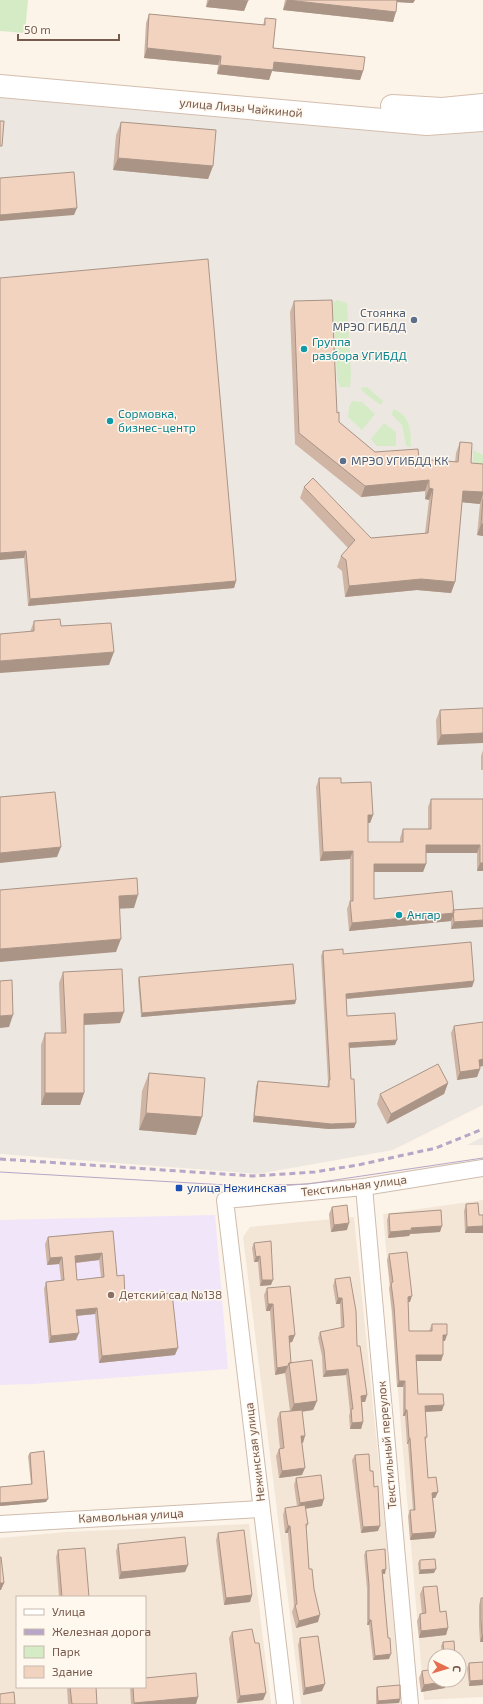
<svg xmlns="http://www.w3.org/2000/svg" width="483" height="1704" font-family="'Exo 2',sans-serif">
	<rect width="100%" height="100%" fill="#fcf4e8"/>
	<path fill="#f4e6d6" fill-rule="evenodd" d="M 483,1200 L 483,1697 L 424,1700 L 383,1214 ZM 435,1656 L 459,1656 L 459,1680 L 435,1680 Z
		M 354,1217 L 403,1704 L 301,1704 L 243,1237 L 250,1227 Z
		M 249,1524 L 271,1704 L 0,1704 L 0,1538 L 66,1532 ZM 17,1597 L 145,1597 L 145,1687 L 17,1687 Z"/>
	<path fill="#ede7e1" d="M 0,96 L 453,134 L 483,129 L 483,1105 L 393,1150 L 258,1174 L 0,1154 Z
		M 483,1137 L 483,1145 L 467,1145 Z"/>
	<path fill="#f1e5f9" d="M 215,1215 L 228,1369 L 34,1384 L 0,1385 L 0,1220 Z"/>
	<path fill="#d5ebc6" d="M 0,0 L 28,0 L 25,33 L 0,31 Z
		M 337,300 L 347,303 L 351,374 L 350,387 L 340,387 L 337,379 L 333,303 Z
		M 367,387 L 383,401 L 382,404 L 379,404 L 362,391 L 361,388 Z
		M 352,401 L 362,402 L 375,414 L 362,430 L 348,417 L 349,406 Z
		M 393,409 C 410,415 411,430 411,446 L 408,447 L 406,445 L 402,425 L 392,415 Z
		M 384,423 L 396,432 L 396,446 L 377,446 L 371,439 Z
		M 473,450 L 483,455 L 483,471 L 473,470 Z"/>
	<g fill="none" stroke-linecap="round" stroke-linejoin="round">
		<g stroke="#cfbcae" stroke-width="18">
			<path id="street" d="M 364,1187 L 410,1704
				M 0,1524 L 261,1509
				M 285,1704 L 225,1200 L 364,1187 L 483,1168"/>
		</g>
		<g stroke="#d4beae" stroke-width="24">
			<path id="secondary" d="M 0,86 L 427,124 L 483,120
				M 392,106 L 442,109 L 483,105"/>
		</g>
		<use href="#street" stroke="#fff" stroke-width="16"/>
		<use href="#secondary" stroke="#fff" stroke-width="22"/>
		<path stroke="#b7a6c7" stroke-width="1" d="M 0,1172 L 244,1186 L 308,1184 L 483,1158"/>
		<path stroke="#b7a6c7" stroke-width="3" stroke-dasharray="6 4" stroke-linecap="butt" d="M 0,1159 L 253,1176 L 315,1172 L 358,1165 L 436,1148 L 483,1129"/>
	</g>
	<path fill="#d0b5a5" fill-rule="evenodd" d="M 207,0 L 248,0 L 244,11 L 206,7 Z
		M 285,0 L 415,0 L 413,3 L 397,2 L 393,22 L 283,10 Z
		M 149,14 L 263,25 L 265,18 L 273,48 L 363,71 L 360,80 L 272,71 L 269,80 L 217,74 L 218,65 L 144,58 L 146,23 Z
		M 121,122 L 213,166 L 208,179 L 113,170 L 116,135 Z
		M 0,278 L 236,581 L 234,588 L 28,606 Z
		M 294,301 L 337,413 L 339,422 L 375,452 L 419,459 L 455,462 L 456,453 L 460,442 L 471,463 L 483,464 L 483,536 L 477,535 L 480,504 L 462,502 L 455,582 L 451,593 L 417,590 L 345,597 L 342,571 L 337,567 L 341,556 L 348,548 L 300,498 L 304,487 L 371,538 L 425,533 L 429,500 L 425,499 L 425,491 L 361,497 L 295,444 L 290,312 Z
		M 34,621 L 61,626 L 109,665 L 30,632 Z
		M 483,708 L 437,745 L 436,720 L 440,710 Z
		M 483,750 L 483,770 L 481,770 L 481,756 Z
		M 319,778 L 341,783 L 373,815 L 370,823 L 368,823 L 368,842 L 400,842 L 400,838 L 403,829 L 428,829 L 428,807 L 431,799 L 483,799 L 483,871 L 477,871 L 477,853 L 426,853 L 426,864 L 423,872 L 374,872 L 374,899 L 453,910 L 483,908 L 451,929 L 451,920 L 451,921 L 349,931 L 347,909 L 350,901 L 350,859 L 320,861 L 316,787 Z
		M 323,951 L 474,981 L 472,987 L 346,999 L 347,1016 L 395,1045 L 349,1048 L 351,1079 L 356,1123 L 354,1128 L 329,1129 L 253,1122 L 256,1086 L 258,1081 L 327,1087 L 328,1082 L 321,956 Z
		M 63,972 L 120,1023 L 84,1025 L 84,1093 L 80,1105 L 41,1105 L 41,1045 L 45,1033 L 61,1033 L 59,983 Z
		M 139,977 L 296,1000 L 295,1004 L 141,1017 L 138,980 Z
		M 483,1022 L 483,1066 L 480,1067 L 480,1069 L 477,1077 L 457,1080 L 451,1033 L 454,1026 Z
		M 149,1073 L 196,1135 L 139,1130 L 142,1091 Z
		M 448,1083 L 444,1094 L 387,1124 L 377,1104 L 380,1094 Z
		M 466,1204 L 479,1215 L 483,1215 L 483,1236 L 483,1233 L 465,1233 L 464,1211 Z
		M 332,1207 L 347,1230 L 331,1232 L 329,1214 Z
		M 389,1214 L 440,1232 L 410,1234 L 409,1236 L 388,1238 L 387,1220 Z
		M 113,1231 L 117,1276 L 125,1297 L 175,1355 L 99,1363 L 95,1314 L 77,1316 L 76,1340 L 49,1343 L 44,1289 L 46,1282 L 61,1280 L 59,1264 L 47,1265 L 45,1244 L 48,1237 ZM 99,1260 L 101,1277 L 77,1280 L 76,1263 Z
		M 254,1243 L 271,1285 L 260,1286 L 258,1262 L 254,1262 L 252,1248 Z
		M 389,1254 L 410,1302 L 408,1302 L 409,1331 L 429,1331 L 432,1324 L 445,1341 L 443,1341 L 443,1355 L 441,1361 L 416,1361 L 418,1394 L 442,1411 L 425,1412 L 427,1437 L 425,1441 L 428,1478 L 438,1492 L 435,1498 L 433,1498 L 436,1532 L 434,1538 L 410,1540 L 408,1516 L 410,1510 L 413,1510 L 408,1444 L 407,1444 L 405,1416 L 403,1416 L 403,1387 L 397,1387 L 392,1312 L 389,1288 L 390,1285 L 387,1260 Z
		M 350,1277 L 357,1346 L 367,1395 L 365,1402 L 362,1402 L 363,1422 L 361,1429 L 350,1429 L 349,1416 L 350,1412 L 346,1375 L 323,1377 L 322,1356 L 318,1338 L 320,1332 L 341,1328 L 340,1304 L 336,1304 L 333,1286 L 335,1279 Z
		M 267,1288 L 295,1335 L 292,1342 L 289,1343 L 291,1363 L 317,1401 L 313,1410 L 302,1412 L 303,1443 L 302,1443 L 302,1475 L 279,1478 L 276,1456 L 279,1449 L 280,1449 L 277,1419 L 280,1412 L 290,1411 L 285,1373 L 275,1375 L 270,1311 L 266,1311 L 264,1295 Z
		M 30,1453 L 46,1502 L 0,1506 L 0,1487 L 31,1484 L 28,1456 Z
		M 355,1455 L 370,1471 L 374,1487 L 378,1531 L 361,1533 L 352,1460 Z
		M 296,1478 L 322,1506 L 305,1509 L 308,1524 L 306,1529 L 309,1569 L 314,1589 L 318,1622 L 296,1628 L 292,1612 L 294,1606 L 288,1533 L 285,1533 L 283,1515 L 285,1508 L 297,1506 L 294,1485 Z
		M 218,1533 L 252,1595 L 250,1602 L 224,1605 L 216,1540 Z
		M 118,1544 L 188,1565 L 185,1572 L 119,1579 L 116,1551 Z
		M 58,1550 L 89,1597 L 59,1597 L 56,1557 Z
		M 366,1551 L 385,1574 L 383,1574 L 389,1659 L 373,1660 L 369,1625 L 367,1625 L 367,1589 L 364,1555 Z
		M 420,1560 L 434,1573 L 419,1574 L 418,1563 Z
		M 423,1587 L 448,1628 L 446,1635 L 419,1638 L 417,1621 L 420,1614 L 422,1614 L 420,1594 Z
		M 481,1598 L 483,1642 L 480,1642 L 479,1626 L 479,1605 Z
		M 232,1632 L 255,1643 L 266,1693 L 263,1700 L 237,1703 L 229,1638 Z
		M 300,1638 L 322,1691 L 303,1695 L 298,1645 Z
		M 443,1642 L 455,1656 L 442,1656 L 441,1646 Z
		M 483,1662 L 483,1685 L 469,1686 L 467,1668 L 469,1663 Z
		M 422,1671 L 445,1688 L 421,1692 L 419,1678 Z
		M 67,1687 L 96,1687 L 97,1704 L 68,1704 Z
		M 130,1687 L 145,1687 L 198,1697 L 196,1704 L 131,1704 Z
		M 377,1687 L 400,1699 L 399,1703 L 376,1704 L 376,1690 Z"/>
	<path fill="#a99486" d="M 209,0 L 238,0 L 248,1 L 244,11 L 206,7 Z
		M 287,0 L 396,12 L 393,22 L 283,10 Z
		M 396,0 L 415,0 L 413,3 L 396,2 Z
		M 147,48 L 221,56 L 218,65 L 144,58 Z
		M 274,62 L 363,71 L 360,80 L 272,71 L 269,80 L 217,74 L 220,65 Z
		M 118,158 L 213,166 L 208,179 L 113,170 Z
		M 77,208 L 74,215 L 0,221 L 0,215 Z
		M 429,480 L 425,491 L 361,497 L 365,486 Z
		M 429,488 L 433,489 L 429,500 L 425,499 Z
		M 463,491 L 483,492 L 483,494 L 480,504 L 459,502 Z
		M 481,524 L 483,524 L 483,536 L 477,535 Z
		M 26,551 L 24,558 L 0,560 L 0,553 Z
		M 421,579 L 455,582 L 451,593 L 417,590 L 345,597 L 349,586 Z
		M 236,581 L 234,588 L 28,606 L 30,599 Z
		M 114,652 L 109,665 L 0,673 L 0,661 Z
		M 483,733 L 483,743 L 437,745 L 441,735 Z
		M 368,815 L 373,815 L 370,823 L 365,823 Z
		M 426,845 L 480,845 L 477,853 L 423,853 Z
		M 61,847 L 57,857 L 0,863 L 0,853 Z
		M 353,851 L 350,859 L 320,861 L 323,852 Z
		M 480,863 L 483,863 L 483,871 L 477,871 Z
		M 374,864 L 426,864 L 423,872 L 371,872 Z
		M 138,895 L 134,908 L 114,909 L 119,896 Z
		M 454,913 L 451,921 L 349,931 L 352,923 Z
		M 483,920 L 483,927 L 451,929 L 454,922 Z
		M 121,939 L 116,952 L 0,962 L 0,949 Z
		M 474,981 L 472,987 L 344,999 L 346,994 Z
		M 296,1000 L 295,1004 L 141,1017 L 142,1013 Z
		M 124,1012 L 120,1023 L 80,1025 L 84,1014 Z
		M 13,1015 L 9,1027 L 0,1028 L 0,1016 Z
		M 397,1040 L 395,1045 L 347,1048 L 349,1043 Z
		M 483,1059 L 483,1066 L 476,1067 L 479,1060 Z
		M 480,1069 L 477,1077 L 457,1080 L 460,1072 Z
		M 448,1083 L 444,1094 L 387,1124 L 391,1114 Z
		M 45,1093 L 84,1093 L 80,1105 L 41,1105 Z
		M 146,1113 L 202,1117 L 196,1135 L 139,1130 Z
		M 254,1116 L 356,1123 L 354,1128 L 329,1129 L 253,1122 Z
		M 349,1223 L 347,1230 L 331,1232 L 334,1225 Z
		M 442,1226 L 440,1232 L 410,1234 L 409,1236 L 388,1238 L 390,1232 L 411,1228 Z
		M 483,1226 L 483,1233 L 465,1233 L 467,1227 Z
		M 102,1253 L 99,1260 L 73,1263 L 75,1256 Z
		M 260,1256 L 258,1262 L 254,1262 L 256,1257 Z
		M 62,1257 L 59,1264 L 47,1265 L 50,1258 Z
		M 262,1280 L 273,1280 L 271,1285 L 260,1286 Z
		M 412,1296 L 410,1302 L 406,1302 L 408,1297 Z
		M 338,1298 L 342,1298 L 340,1304 L 336,1304 Z
		M 268,1304 L 273,1304 L 270,1311 L 266,1311 Z
		M 97,1308 L 95,1314 L 74,1316 L 76,1310 Z
		M 79,1333 L 76,1340 L 49,1343 L 51,1336 Z
		M 295,1335 L 292,1342 L 286,1343 L 289,1336 Z
		M 443,1335 L 447,1335 L 445,1341 L 441,1341 Z
		M 178,1348 L 175,1355 L 99,1363 L 102,1356 Z
		M 416,1355 L 443,1355 L 441,1361 L 414,1361 Z
		M 288,1366 L 285,1373 L 275,1375 L 277,1368 Z
		M 348,1369 L 346,1375 L 323,1377 L 326,1371 Z
		M 399,1381 L 405,1381 L 403,1387 L 397,1387 Z
		M 367,1395 L 365,1402 L 359,1402 L 361,1396 Z
		M 317,1401 L 313,1410 L 290,1413 L 294,1404 Z
		M 444,1405 L 442,1411 L 423,1412 L 425,1406 Z
		M 405,1410 L 407,1410 L 405,1416 L 403,1416 Z
		M 363,1422 L 361,1429 L 350,1429 L 352,1423 Z
		M 301,1436 L 305,1436 L 303,1443 L 298,1443 Z
		M 409,1438 L 410,1438 L 408,1444 L 407,1444 Z
		M 305,1468 L 302,1475 L 279,1478 L 282,1471 Z
		M 438,1492 L 435,1498 L 430,1498 L 432,1493 Z
		M 48,1499 L 46,1502 L 0,1506 L 0,1503 Z
		M 324,1499 L 322,1506 L 297,1510 L 300,1503 Z
		M 288,1526 L 290,1526 L 288,1533 L 285,1533 Z
		M 380,1526 L 378,1531 L 361,1533 L 363,1527 Z
		M 436,1532 L 434,1538 L 410,1540 L 412,1534 Z
		M 188,1565 L 185,1572 L 119,1579 L 121,1572 Z
		M 386,1569 L 385,1574 L 381,1574 L 382,1570 Z
		M 436,1569 L 434,1573 L 419,1574 L 420,1570 Z
		M 0,1583 L 4,1583 L 1,1590 L 0,1590 Z
		M 252,1595 L 250,1602 L 224,1605 L 226,1598 Z
		M 320,1615 L 318,1622 L 296,1628 L 299,1621 Z
		M 369,1620 L 371,1620 L 369,1625 L 367,1625 Z
		M 448,1628 L 446,1635 L 419,1638 L 421,1631 Z
		M 482,1635 L 483,1635 L 483,1642 L 480,1642 Z
		M 391,1654 L 389,1659 L 373,1660 L 375,1656 Z
		M 483,1680 L 483,1685 L 469,1686 L 470,1681 Z
		M 447,1681 L 445,1688 L 421,1692 L 424,1685 Z
		M 325,1684 L 322,1691 L 303,1695 L 305,1688 Z
		M 266,1693 L 263,1700 L 237,1703 L 240,1696 Z
		M 198,1697 L 196,1704 L 134,1704 L 134,1703 Z
		M 400,1699 L 399,1703 L 377,1704 L 378,1701 Z"/>
	<path fill="#f2d3c0" stroke="#a99486" fill-rule="evenodd" d="M 238,0 L 248,0 L 248,1 Z
		M 287,0 L 397,0 L 396,12 Z
		M 149,14 L 265,25 L 265,18 L 276,19 L 273,48 L 365,57 L 363,71 L 274,62 L 273,70 L 220,65 L 221,56 L 147,48 Z
		M 0,121 L 4,121 L 2,146 L 0,146 Z
		M 121,122 L 216,130 L 213,166 L 118,158 Z
		M 74,172 L 77,208 L 0,215 L 0,178 Z
		M 208,259 L 236,581 L 30,599 L 26,551 L 0,553 L 0,278 Z
		M 332,300 L 337,413 L 339,412 L 339,422 L 375,452 L 418,449 L 419,459 L 458,462 L 460,442 L 472,443 L 471,463 L 483,464 L 483,492 L 463,491 L 455,582 L 421,579 L 349,586 L 346,560 L 341,556 L 355,540 L 304,487 L 313,478 L 371,538 L 428,533 L 433,489 L 429,488 L 429,480 L 365,486 L 299,433 L 294,301 Z
		M 483,499 L 483,524 L 481,524 Z
		M 60,619 L 61,626 L 111,623 L 114,652 L 0,661 L 0,634 L 34,631 L 34,621 Z
		M 483,708 L 483,733 L 441,735 L 440,710 Z
		M 319,778 L 341,778 L 341,783 L 371,782 L 373,815 L 368,815 L 368,842 L 403,842 L 403,829 L 431,829 L 431,799 L 483,799 L 483,863 L 480,863 L 480,845 L 426,845 L 426,864 L 374,864 L 374,899 L 452,891 L 454,913 L 352,923 L 350,901 L 353,901 L 353,851 L 323,852 Z
		M 55,792 L 61,847 L 0,853 L 0,797 Z
		M 137,878 L 138,895 L 119,896 L 121,939 L 0,949 L 0,890 Z
		M 483,908 L 483,920 L 454,922 L 453,910 Z
		M 471,942 L 474,981 L 346,994 L 347,1016 L 395,1013 L 397,1040 L 349,1043 L 351,1079 L 354,1079 L 356,1123 L 331,1124 L 254,1116 L 258,1081 L 329,1087 L 329,1080 L 330,1080 L 323,951 L 343,949 L 343,954 Z
		M 293,964 L 296,1000 L 142,1013 L 139,977 Z
		M 122,969 L 124,1012 L 84,1014 L 84,1093 L 45,1093 L 45,1033 L 66,1033 L 63,972 Z
		M 12,980 L 13,1015 L 0,1016 L 0,981 Z
		M 483,1022 L 483,1059 L 479,1060 L 480,1069 L 460,1072 L 454,1026 Z
		M 438,1064 L 448,1083 L 391,1114 L 380,1094 Z
		M 149,1073 L 205,1078 L 202,1117 L 146,1113 Z
		M 478,1203 L 479,1215 L 483,1215 L 483,1226 L 467,1227 L 466,1204 Z
		M 347,1205 L 349,1223 L 334,1225 L 332,1207 Z
		M 441,1210 L 442,1226 L 411,1228 L 412,1230 L 390,1232 L 389,1214 Z
		M 113,1231 L 117,1276 L 124,1275 L 125,1297 L 172,1293 L 178,1348 L 102,1356 L 97,1308 L 76,1310 L 79,1333 L 51,1336 L 46,1282 L 64,1280 L 62,1257 L 50,1258 L 48,1237 ZM 102,1253 L 104,1277 L 77,1280 L 75,1256 Z
		M 271,1241 L 273,1280 L 262,1280 L 260,1256 L 256,1257 L 254,1243 Z
		M 407,1252 L 412,1296 L 408,1297 L 409,1331 L 432,1331 L 432,1324 L 447,1324 L 447,1335 L 443,1335 L 443,1355 L 416,1355 L 418,1394 L 443,1394 L 444,1405 L 425,1406 L 427,1437 L 425,1437 L 428,1478 L 436,1477 L 438,1492 L 432,1493 L 436,1532 L 412,1534 L 410,1510 L 415,1510 L 410,1438 L 409,1438 L 407,1410 L 405,1410 L 405,1381 L 399,1381 L 394,1306 L 391,1283 L 393,1282 L 389,1254 Z
		M 350,1277 L 356,1311 L 357,1346 L 360,1346 L 367,1395 L 361,1396 L 363,1422 L 352,1423 L 351,1409 L 353,1409 L 348,1369 L 326,1371 L 324,1350 L 320,1332 L 344,1327 L 342,1298 L 338,1298 L 335,1279 Z
		M 290,1286 L 295,1335 L 289,1336 L 291,1363 L 289,1363 L 288,1366 L 277,1368 L 273,1304 L 268,1304 L 267,1288 Z
		M 312,1360 L 317,1401 L 294,1404 L 289,1363 Z
		M 302,1410 L 305,1436 L 301,1436 L 305,1468 L 282,1471 L 279,1449 L 284,1448 L 280,1412 Z
		M 44,1451 L 48,1499 L 0,1503 L 0,1487 L 32,1484 L 30,1453 Z
		M 369,1454 L 370,1471 L 373,1471 L 374,1487 L 378,1486 L 380,1526 L 363,1527 L 355,1455 Z
		M 321,1475 L 324,1499 L 300,1503 L 296,1478 Z
		M 305,1505 L 308,1524 L 306,1524 L 309,1569 L 312,1569 L 314,1589 L 320,1615 L 299,1621 L 295,1605 L 297,1604 L 290,1526 L 288,1526 L 285,1508 Z
		M 244,1530 L 252,1595 L 226,1598 L 218,1533 Z
		M 185,1537 L 188,1565 L 121,1572 L 118,1544 Z
		M 85,1548 L 89,1597 L 62,1597 L 58,1550 Z
		M 385,1549 L 386,1569 L 382,1570 L 388,1638 L 390,1638 L 391,1654 L 375,1656 L 371,1620 L 369,1620 L 369,1585 L 366,1551 Z
		M 0,1557 L 1,1557 L 4,1583 L 0,1583 Z
		M 435,1559 L 436,1569 L 420,1570 L 420,1560 Z
		M 437,1586 L 440,1612 L 446,1611 L 448,1628 L 421,1631 L 420,1614 L 426,1613 L 423,1587 Z
		M 481,1598 L 483,1598 L 483,1635 L 482,1635 L 481,1620 Z
		M 252,1629 L 255,1643 L 259,1643 L 266,1693 L 240,1696 L 232,1632 Z
		M 318,1636 L 325,1684 L 305,1688 L 300,1638 Z
		M 454,1641 L 455,1656 L 444,1656 L 443,1642 Z
		M 483,1662 L 483,1680 L 470,1681 L 469,1663 Z
		M 435,1669 L 435,1680 L 447,1680 L 447,1681 L 424,1685 L 422,1671 Z
		M 196,1673 L 198,1697 L 134,1703 L 133,1687 L 145,1687 L 145,1678 Z
		M 400,1685 L 400,1699 L 378,1701 L 377,1687 Z
		M 70,1687 L 96,1687 L 97,1704 L 72,1704 Z
		M 14,1692 L 15,1704 L 0,1704 L 0,1694 Z"/>
	<g fill="#5c6f8a" stroke="#fff8ef" stroke-width="1.5">
		<circle cx="414" cy="320" r="4"/>
		<circle cx="343" cy="461" r="4"/>
	</g>
	<g fill="#0f9aa8" stroke="#fff8ef" stroke-width="1.5">
		<circle cx="304" cy="349" r="4"/>
		<circle cx="110" cy="421" r="4"/>
		<circle cx="399" cy="915" r="4"/>
	</g>
	<rect fill="#1a4fb4" stroke="#fff8ef" stroke-width="1.5" x="175" y="1184" width="8" height="8" rx="2"/>
	<circle fill="#8d6e63" stroke="#fff8ef" stroke-width="1.5" cx="111" cy="1295" r="4"/>
	<g text-anchor="middle" stroke-width="3" stroke-linejoin="round" paint-order="stroke">
		<g font-size="12" fill="#775a4c" stroke="#fff8ef">
			<text transform="translate(241 108) rotate(5)" y="4">улица Лизы Чайкиной</text>
			<text transform="translate(354 1186) rotate(-7)" y="4">Текстильная улица</text>
			<text transform="translate(387 1445) rotate(-95)" y="4">Текстильный переулок</text>
			<text transform="translate(255 1452) rotate(-97)" y="4">Нежинская улица</text>
			<text transform="translate(131 1516) rotate(-3)" y="4">Камвольная улица</text>
		</g>
		<g font-size="12" fill="#4e5e75" stroke="#fff8ef" text-anchor="end">
			<text x="406" y="317">Стоянка<tspan x="406" dy="14">МРЭО ГИБДД</tspan></text>
			<text x="351" y="465" text-anchor="start">МРЭО УГИБДД КК</text>
		</g>
		<g font-size="12" fill="#0d838f" stroke="#fff8ef" text-anchor="start">
			<text x="312" y="346">Группа<tspan x="312" dy="14">разбора УГИБДД</tspan></text>
			<text x="118" y="418">Сормовка,<tspan x="118" dy="14">бизнес-центр</tspan></text>
			<text x="407" y="919">Ангар</text>
		</g>
		<g font-size="12" fill="#164399" stroke="#fff8ef" text-anchor="start">
			<text x="187" y="1192">улица Нежинская</text>
		</g>
		<g font-size="12" fill="#785e54" stroke="#fff8ef" text-anchor="start">
			<text x="119" y="1299">Детский сад №138</text>
		</g>
	</g>
	<rect x="16" y="1596" width="130" height="92" fill="#fff8ef" stroke="#c9b9ae"/>
	<rect x="24" y="1609" width="20" height="6" fill="#ffffff" stroke="#c9b9ae"/>
	<text x="52" y="1616" font-size="12" fill="#775a4c">Улица</text>
	<rect x="24" y="1629" width="20" height="6" fill="#b7a6c7" stroke="#c9b9ae"/>
	<text x="52" y="1636" font-size="12" fill="#775a4c">Железная дорога</text>
	<rect x="24" y="1646" width="20" height="12" fill="#d5ebc6" stroke="#c9b9ae"/>
	<text x="52" y="1656" font-size="12" fill="#775a4c">Парк</text>
	<rect x="24" y="1666" width="20" height="12" fill="#f2d3c0" stroke="#c9b9ae"/>
	<text x="52" y="1676" font-size="12" fill="#775a4c">Здание</text>
	<g transform="translate(447 1668) rotate(95)"><circle r="19" fill="#fff8ef" stroke="#c9b9ae"/>
	<path d="M0-3L7 15L0 10L-7 15Z" fill="#e56e4e"/>
	<text y="-6" font-size="11" font-weight="bold" text-anchor="middle" fill="#775a4c">С</text>
	</g>
	<path d="M18 34v6h101v-6" fill="none" stroke="#775a4c" stroke-width="2"/>
	<text x="24" y="34" font-size="12" fill="#775a4c" stroke="#fff8ef" stroke-width="3" paint-order="stroke">50 m</text>
</svg>
